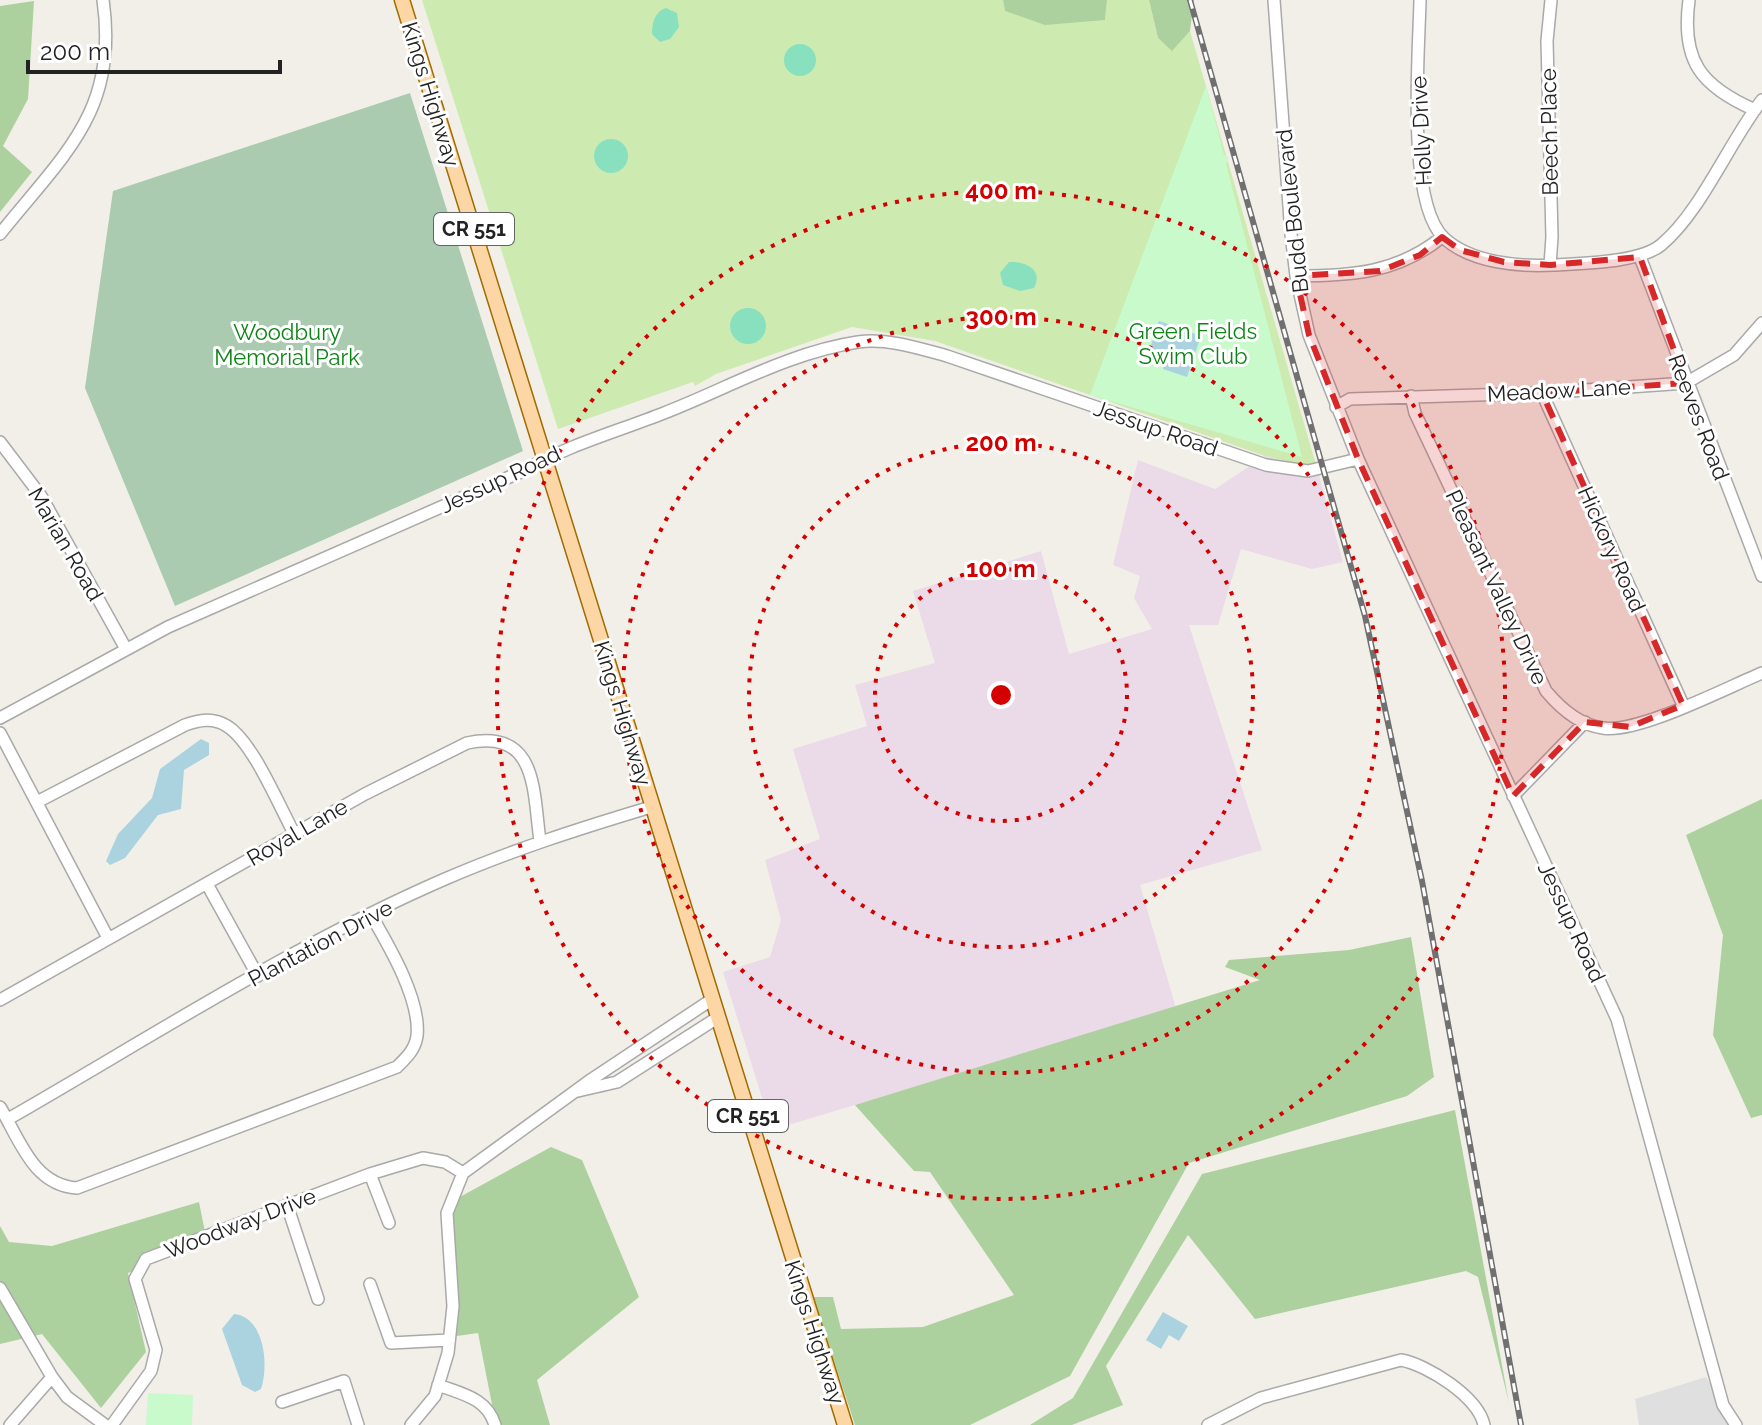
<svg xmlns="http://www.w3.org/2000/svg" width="1762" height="1425" font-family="Raleway,sans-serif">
	<rect width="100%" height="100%" fill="#f2efe9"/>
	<path fill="#e0dfdf" d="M 1706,1377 L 1733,1425 L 1639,1425 L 1635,1399 Z"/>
	<path fill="#ebdbe8" d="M 1265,456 L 1317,468 L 1343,562 L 1312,569 L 1241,549 L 1218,625 L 1189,625 L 1262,850 L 1140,885 L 1176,1008 L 772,1130 L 723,972 L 770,957 L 781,920 L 765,860 L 820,839 L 793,749 L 867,726 L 855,685 L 935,663 L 913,591 L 1041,551 L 1069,654 L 1152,629 L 1134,598 L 1140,576 L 1113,565 L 1138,460 L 1215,489 Z"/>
	<path fill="#cdebb0" d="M 422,0 L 1003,0 L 1005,11 L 1105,20 L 1107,0 L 1149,0 L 1158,38 L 1172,50 L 1190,31 L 1317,468 L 1265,456 L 935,341 L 852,327 L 716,374 L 695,386 L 693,382 L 558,429 Z"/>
	<path fill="#add19e" d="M 1003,0 L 1107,0 L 1105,20 L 1045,25 L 1005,11 Z
		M 1149,0 L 1194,0 L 1190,31 L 1172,51 L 1158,38 Z
		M 34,1 L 28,99 L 3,146 L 32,172 L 0,212 L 0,6 Z
		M 1762,799 L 1762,1115 L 1751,1118 L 1713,1035 L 1723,935 L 1686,835 Z
		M 1411,937 L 1434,1077 L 1407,1096 L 1189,1163 L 1070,1376 L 970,1425 L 855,1425 L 813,1297 L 833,1297 L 841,1329 L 923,1327 L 1014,1295 L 930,1172 L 914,1171 L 855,1105 L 1260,980 L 1225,967 L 1229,960 L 1349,950 Z
		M 1455,1110 L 1509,1403 L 1478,1277 L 1466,1271 L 1255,1319 L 1188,1235 L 1106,1366 L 1123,1405 L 1072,1425 L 1030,1425 L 1073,1398 L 1202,1174 Z
		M 551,1147 L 582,1160 L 639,1297 L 537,1380 L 550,1425 L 496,1425 L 478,1333 L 450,1337 L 447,1204 Z
		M 199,1202 L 207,1242 L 128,1273 L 146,1352 L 101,1408 L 42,1334 L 0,1344 L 0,1226 L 9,1242 L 52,1246 Z"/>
	<path fill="#aacbaf" d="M 410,93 L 523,451 L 175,606 L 85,388 L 113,191 Z"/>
	<path fill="#c8facc" d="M 1206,86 L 1224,155 L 1229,157 L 1226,164 L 1302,457 L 1090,395 Z
		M 148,1393 L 193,1395 L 192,1425 L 146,1425 Z"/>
	<path fill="#88e0be" d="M 666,8 L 677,13 L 679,27 L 670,39 L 660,42 L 652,34 C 652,23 655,11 666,8 Z
		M784 60a16 16 0 1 1 32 0a16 16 0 1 1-32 0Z
		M594 156a17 17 0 1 1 34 0a17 17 0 1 1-34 0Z
		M 1009,262 C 1025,261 1044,269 1034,288 L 1020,291 L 1003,285 L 1000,273 Z
		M730 326a18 18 0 1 1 36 0a18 18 0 1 1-36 0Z"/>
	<path fill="#aad3df" d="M 1159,321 L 1201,336 L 1187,377 L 1163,369 L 1166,355 L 1150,348 Z
		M 201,739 L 209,743 L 209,755 L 184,770 L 181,809 L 158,815 L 125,858 L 110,865 L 106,861 L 118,834 L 152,798 L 160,769 Z
		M 1163,1312 L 1188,1326 L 1179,1341 L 1169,1335 L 1161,1349 L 1146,1340 Z
		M 234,1314 C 265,1317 269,1366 261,1389 L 255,1392 L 242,1385 L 222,1329 Z"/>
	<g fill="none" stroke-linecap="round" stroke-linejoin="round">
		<g stroke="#a9a9a9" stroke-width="14">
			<path id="minor" d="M 1274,0 L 1291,234 L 1296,276 L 1309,335 L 1358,459 L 1617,1019 L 1723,1405 L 1736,1425
				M 1420,0 C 1419,53 1406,202 1444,238 C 1471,263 1520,267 1554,265 C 1583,263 1639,263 1661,245 C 1701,212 1729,142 1762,100
				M 1689,0 C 1681,60 1700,86 1755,110
				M 0,234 C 64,154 119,111 103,0
				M 1640,257 L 1762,576
				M 1550,265 L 1552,237 L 1547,41 L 1551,0
				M 1296,276 C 1351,276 1398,273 1442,237
				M 1542,393 L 1683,705
				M 1411,396 L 1415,413 L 1546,691 C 1561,709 1579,725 1603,728 C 1637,734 1726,688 1762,673
				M 1336,407 L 1350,399 L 1542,393 L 1686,383 L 1734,355 L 1762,323
				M 0,442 L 41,496 L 126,649
				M 0,718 L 168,627 L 523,471 C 568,445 616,432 664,413 C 726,389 790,352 858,342 C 888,338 918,348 947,356 L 1266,465 L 1308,471 L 1358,459
				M 0,733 L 108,938
				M 1513,796 L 1585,722
				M 37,802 L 185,725 C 199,720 213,717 227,726 C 253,742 279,806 294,833
				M 207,884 L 258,976
				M 0,1000 L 365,794 L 467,743 C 538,728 533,791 540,841
				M 578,1091 L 617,1082 L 717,1018
				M 0,1107 C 20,1140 33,1185 77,1188 L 397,1067 C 406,1058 415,1050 417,1036 C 421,1000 389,946 371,915
				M 8,1119 C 151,1037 293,945 445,879 C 512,850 581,828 651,807
				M 370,1174 L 389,1223
				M 287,1205 L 318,1299
				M 370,1284 L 391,1343 L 449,1340
				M 0,1288 L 52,1377 L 67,1397 L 105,1425
				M 438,1385 C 462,1394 487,1398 495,1425
				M 282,1402 L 344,1381 L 358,1425
				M 10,1425 L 52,1377
				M 112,1425 L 151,1371 L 156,1350 L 135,1279 L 146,1259 L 370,1174 L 423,1158 L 445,1162 L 463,1173
				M 411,1425 L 435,1396 L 448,1353 L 453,1306 L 447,1213 L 463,1173 L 592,1079 L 711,1000
				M 1208,1425 L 1261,1398 L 1401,1360 C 1428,1365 1478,1397 1484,1425"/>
		</g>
		<g stroke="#a06b00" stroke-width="17">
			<path id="major" d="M 402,0 L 845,1425"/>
		</g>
		<use href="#minor" stroke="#fff" stroke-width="11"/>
		<use href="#major" stroke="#fcd6a4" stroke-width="14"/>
		<g stroke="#707070" stroke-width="6">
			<path id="rail" d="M 1190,0 L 1365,616 L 1422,881 L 1521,1425"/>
		</g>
		<use href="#rail" stroke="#fff" stroke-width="3" stroke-dasharray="9" stroke-linecap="butt"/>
	</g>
	<path fill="#d62828" fill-opacity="0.2" stroke="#d62828" stroke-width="6" stroke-dasharray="16 10" stroke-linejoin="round" d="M 1442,237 L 1460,250 L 1504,262 L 1550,265 L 1640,257 L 1686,383 L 1542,393 L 1683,705 L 1630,727 L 1585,722 L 1513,796 L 1358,459 L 1309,335 L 1296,276 L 1380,271 L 1420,255 Z"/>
	<g fill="none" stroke="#d40000" stroke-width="4" stroke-dasharray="4 8">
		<circle cx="1001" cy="695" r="126"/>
		<circle cx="1001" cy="695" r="252"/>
		<circle cx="1001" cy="695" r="378"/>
		<circle cx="1001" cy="695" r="504"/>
	</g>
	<g text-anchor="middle" stroke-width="6" stroke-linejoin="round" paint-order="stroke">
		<g fill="#fff" stroke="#646464" stroke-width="2">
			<rect x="434" y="213" width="80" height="32" rx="6"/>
			<rect x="708" y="1100" width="80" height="32" rx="6"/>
		</g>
		<g font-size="20" font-weight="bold" fill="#222">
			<text x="474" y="236">CR 551</text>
			<text x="748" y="1123">CR 551</text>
		</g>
		<g font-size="22" fill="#222" stroke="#fff">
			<text transform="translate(431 94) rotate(73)" y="8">Kings Highway</text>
			<text transform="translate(1421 131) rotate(-93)" y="8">Holly Drive</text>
			<text transform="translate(1549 132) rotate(-91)" y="8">Beech Place</text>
			<text transform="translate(1292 211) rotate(-96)" y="8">Budd Boulevard</text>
			<text transform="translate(1559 390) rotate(-3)" y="8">Meadow Lane</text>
			<text transform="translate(1699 417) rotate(69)" y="8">Reeves Road</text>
			<text transform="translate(1156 428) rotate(19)" y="8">Jessup Road</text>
			<text transform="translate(500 479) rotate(-25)" y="8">Jessup Road</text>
			<text transform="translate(66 544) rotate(60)" y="8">Marian Road</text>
			<text transform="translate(1612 549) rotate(66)" y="8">Hickory Road</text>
			<text transform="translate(1497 587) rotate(65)" y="8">Pleasant Valley Drive</text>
			<text transform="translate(623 713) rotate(73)" y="8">Kings Highway</text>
			<text transform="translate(297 832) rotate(-30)" y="8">Royal Lane</text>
			<text transform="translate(1572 922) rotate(65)" y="8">Jessup Road</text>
			<text transform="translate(320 943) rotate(-28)" y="8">Plantation Drive</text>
			<text transform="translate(240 1223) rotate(-21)" y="8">Woodway Drive</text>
			<text transform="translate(815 1332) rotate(72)" y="8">Kings Highway</text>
		</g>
		<g font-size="22" fill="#0c8416" stroke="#fff">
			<text x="1193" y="339">Green Fields<tspan x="1193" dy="25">Swim Club</tspan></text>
			<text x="287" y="340">Woodbury<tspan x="287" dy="25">Memorial Park</tspan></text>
		</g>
	</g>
	<circle cx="1001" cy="695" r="12" fill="#d40000" stroke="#fff" stroke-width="4"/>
	<g font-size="24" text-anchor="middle" font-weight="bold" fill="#d40000" stroke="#fff" stroke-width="6" stroke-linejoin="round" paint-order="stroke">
		<text x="1001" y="199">400 m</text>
		<text x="1001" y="325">300 m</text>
		<text x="1001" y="451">200 m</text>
		<text x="1001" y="577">100 m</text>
	</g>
	<path d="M28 60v12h252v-12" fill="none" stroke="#222222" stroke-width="4"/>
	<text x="40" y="60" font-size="24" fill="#222222" stroke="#ffffff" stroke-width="6" paint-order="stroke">200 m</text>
</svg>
